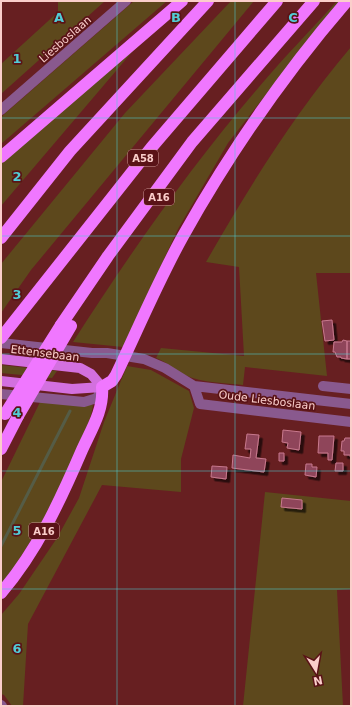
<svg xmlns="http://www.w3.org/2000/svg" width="352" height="707" font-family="'DejaVu Sans',sans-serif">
	<defs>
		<filter id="shadow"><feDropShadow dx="3.5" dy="3.5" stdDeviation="0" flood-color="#0009"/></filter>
	</defs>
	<rect width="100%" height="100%" fill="#671f21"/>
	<path fill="#5d481c" d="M 58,1 L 105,1 L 1,94 L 1,64 L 58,12 Z
		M 134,1 L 167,1 L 1,144 L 1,117 Z
		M 231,1 L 254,1 L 31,270 L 1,313 L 1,264 L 125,113 Z
		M 337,1 L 339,1 L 228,143 L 178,229 L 123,347 L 73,342 C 130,253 191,166 259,87 C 284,57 311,30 337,1 Z
		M 144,38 L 1,206 L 1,163 Z
		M 351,47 L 351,273 L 316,273 L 327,376 L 245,367 L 243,385 C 226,383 202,383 185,375 C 175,370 167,362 156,358 L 161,348 L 244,356 L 239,267 L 206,262 C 249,187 295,113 351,47 Z
		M 1,365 L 57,371 L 52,378 L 1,373 Z
		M 127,366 L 151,370 L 189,391 L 194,408 L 181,459 L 181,492 L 102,485 L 28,624 L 23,706 L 12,706 L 4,695 L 1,694 L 1,615 L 19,594 L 57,538 L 79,498 L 104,422 Z
		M 40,402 L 93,405 C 91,419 85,432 79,445 C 59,496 31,542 1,588 L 1,482 Z
		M 265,492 L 351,501 L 351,589 L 337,590 L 343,706 L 243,706 Z"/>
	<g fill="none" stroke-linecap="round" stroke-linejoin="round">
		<path stroke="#555c46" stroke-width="3" d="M 1,546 L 70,411"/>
	</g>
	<path fill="#8f455a" stroke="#c8798e" filter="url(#shadow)" d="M 332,320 L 334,340 L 325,341 L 322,321 Z
		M 343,340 L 347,341 L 347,359 L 341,358 L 341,357 L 337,357 L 335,352 L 333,352 L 334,342 L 342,342 Z
		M 347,341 L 351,341 L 351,359 L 347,359 Z
		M 283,430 L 301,432 L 299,450 L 287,448 L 288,443 L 282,442 Z
		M 247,434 L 259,435 L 256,458 L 266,459 L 264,472 L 232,468 L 233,455 L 250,458 L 251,449 L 245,449 Z
		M 319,436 L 334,436 L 332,460 L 328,460 L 328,453 L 318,453 Z
		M 345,438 L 351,438 L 351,459 L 350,455 L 344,455 L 344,451 L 341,451 L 342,441 L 344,441 Z
		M 279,453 L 284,453 L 284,461 L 279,461 Z
		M 336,463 L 343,463 L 343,471 L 335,471 Z
		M 306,464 L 312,464 L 312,467 L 317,467 L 316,477 L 305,475 Z
		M 212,466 L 227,467 L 226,479 L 211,477 Z
		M 282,498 L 302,500 L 302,509 L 281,507 Z"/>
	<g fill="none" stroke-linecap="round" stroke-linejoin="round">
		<path stroke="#89598e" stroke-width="10" d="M 1,110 L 126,1
			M 1,343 L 92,353 L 107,353 L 144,359 L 165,368 L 194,386 L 351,404
			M 194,386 L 200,404 L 351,422
			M 323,386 L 351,389
			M 1,394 L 84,402 L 97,398 L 102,388
			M 1,705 L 2,706"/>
		<path stroke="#d370df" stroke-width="10" d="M 1,359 L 80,368 L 91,374 L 102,387 L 72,389 L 1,381"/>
		<path stroke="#f077ff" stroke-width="12" d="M 1,157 L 182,1
			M 1,238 L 70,151 L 208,1
			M 61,325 L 108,256 L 192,142 L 314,1
			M 1,338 L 151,148 L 277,1
			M 1,449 L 18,416
			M 1,593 C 37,551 60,501 82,450 C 91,430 104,410 102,387 L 112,381 L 116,375 C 138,329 158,281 183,236 C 230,152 284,74 347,1"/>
		<path stroke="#f077ff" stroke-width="12" d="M 5,414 L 61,325
			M 18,416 L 71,326"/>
	</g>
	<path fill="none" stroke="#52ccd6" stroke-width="1" stroke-opacity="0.55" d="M 117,1 L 117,706M 235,1 L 235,706M 1,118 L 351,118M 1,236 L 351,236M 1,354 L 351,354M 1,471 L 351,471M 1,589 L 351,589"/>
	<g text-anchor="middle" stroke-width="3.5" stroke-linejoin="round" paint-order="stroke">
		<g fill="#5a1317" stroke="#cb9695" stroke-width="1">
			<rect x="128" y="150" width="30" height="16" rx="3"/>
			<rect x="144" y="189" width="30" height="16" rx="3"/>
			<rect x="29" y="523" width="30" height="16" rx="3"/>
		</g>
		<g font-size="10" font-weight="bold" fill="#fbcecb">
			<text x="143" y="162">A58</text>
			<text x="159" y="201">A16</text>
			<text x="44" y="535">A16</text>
		</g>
		<g font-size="11" fill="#fbcecb" stroke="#5a1317">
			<text transform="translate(65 39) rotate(-41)" y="4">Liesboslaan</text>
			<text transform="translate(45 353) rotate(7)" y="4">Ettensebaan</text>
			<text transform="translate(267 400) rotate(7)" y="4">Oude Liesboslaan</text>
		</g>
	</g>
	<g font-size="13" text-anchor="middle" font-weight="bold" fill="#52ccd6" stroke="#5a1317" stroke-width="3.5" stroke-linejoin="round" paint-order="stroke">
		<text x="59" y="22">A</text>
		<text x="176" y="22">B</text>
		<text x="293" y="22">C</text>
		<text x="17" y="63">1</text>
		<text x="17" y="181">2</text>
		<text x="17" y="299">3</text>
		<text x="17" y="417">4</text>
		<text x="17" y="535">5</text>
		<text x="17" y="653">6</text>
	</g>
	<rect width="352" height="707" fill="none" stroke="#fbcecb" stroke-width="4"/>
	<g transform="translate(316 671) rotate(169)" stroke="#5a1317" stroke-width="3" paint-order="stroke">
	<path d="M0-3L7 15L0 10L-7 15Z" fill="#fbcecb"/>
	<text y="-6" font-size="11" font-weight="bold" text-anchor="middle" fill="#fbcecb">N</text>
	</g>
</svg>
